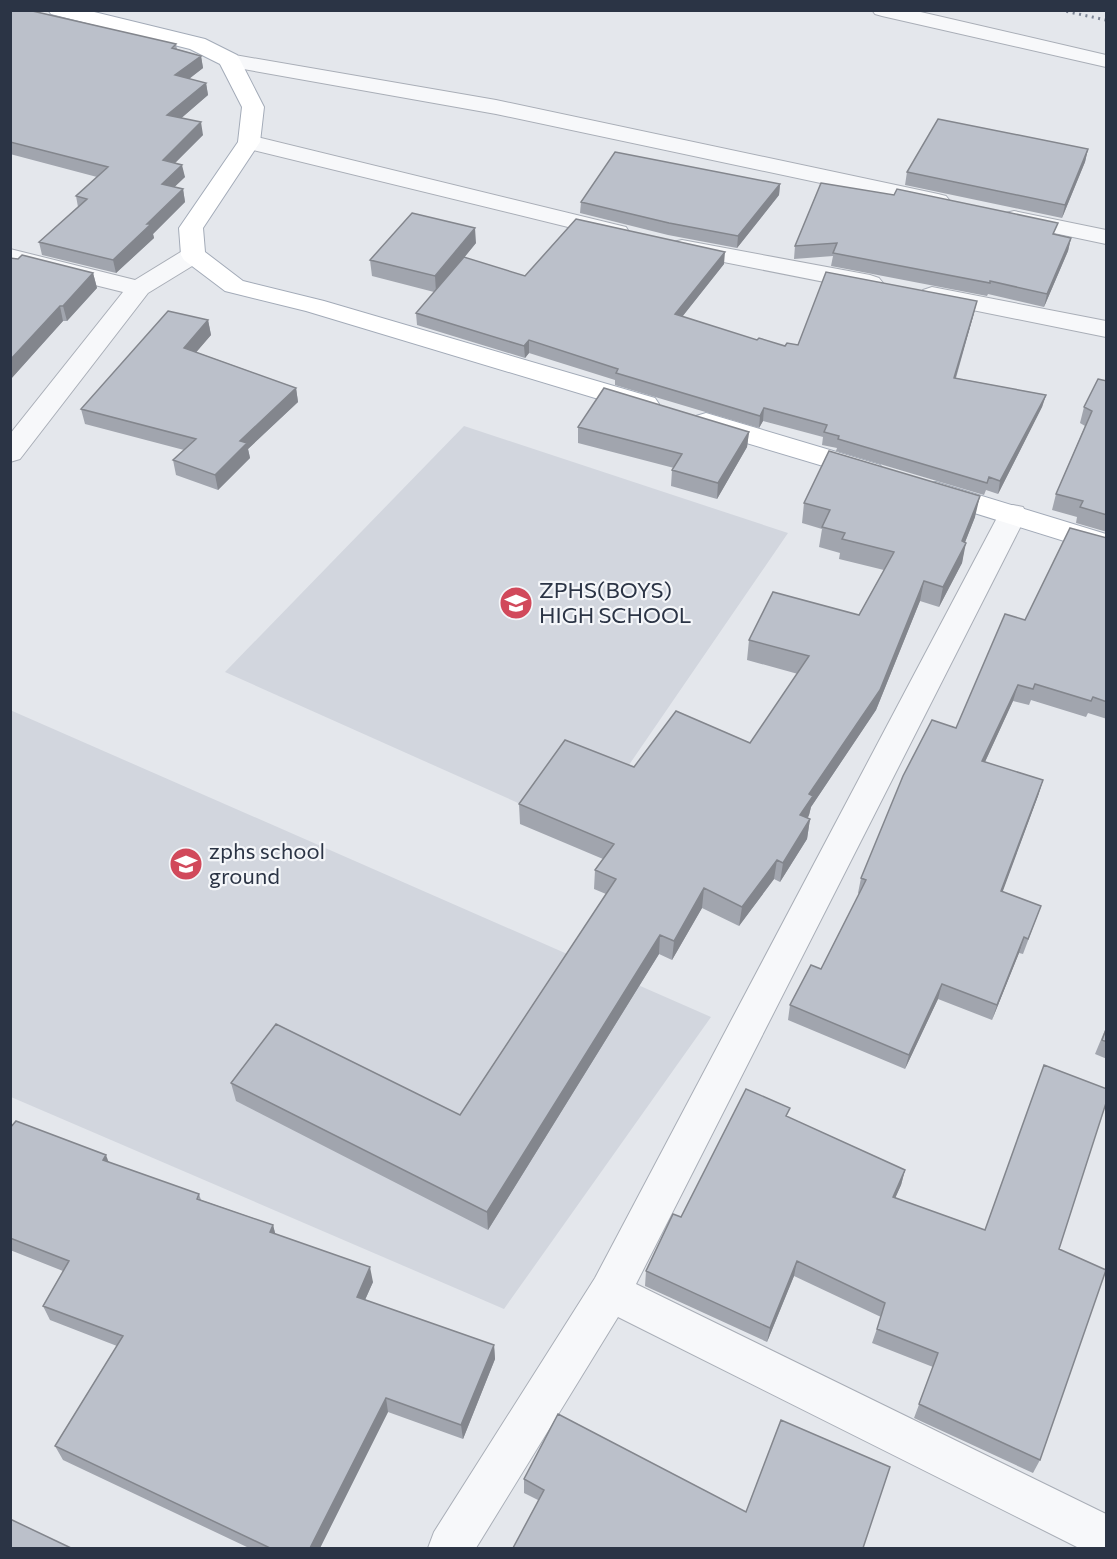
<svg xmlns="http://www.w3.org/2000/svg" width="1117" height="1559" font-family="Commissioner,sans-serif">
	<rect width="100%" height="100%" fill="#e4e7ec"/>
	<path fill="#d2d6de" d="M 464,426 L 788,533 L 583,832 L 225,672 Z
		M 10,710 L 711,1017 L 504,1309 L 11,1097 Z"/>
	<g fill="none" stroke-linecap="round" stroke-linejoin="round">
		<g stroke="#a9aeb7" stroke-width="2">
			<path id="minor" d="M 872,10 L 912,10 L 1106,55 L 1106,67 L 882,16 L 875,14 Z
				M 229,54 L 496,100 L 938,194 L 946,196 L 950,201 L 946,206 L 938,208 L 496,114 L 221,65 L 218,60 L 221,55 Z
				M 249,135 L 626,227 L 629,232 L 626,237 L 617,239 L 241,147 L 238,142 L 241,137 Z
				M 1014,211 L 1106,230 L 1106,244 L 1006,223 L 1002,218 L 1006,213 Z
				M 682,240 L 870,275 L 879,278 L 883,283 L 879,288 L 870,291 L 673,252 L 670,247 L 673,242 Z
				M 193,248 L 202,250 L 205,255 L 202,260 L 148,293 L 20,459 L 10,462 L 10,434 L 123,292 L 10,264 L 10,249 L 135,280 L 184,250 Z
				M 932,287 L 1106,321 L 1106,337 L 923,300 L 919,295 L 923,290 Z
				M 1013,505 L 1023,507 L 1027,514 L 636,1284 L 1106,1514 L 1106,1548 L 1079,1548 L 618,1317 L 476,1548 L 428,1548 L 434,1532 L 595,1278 L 999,514 L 1003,507 Z"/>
		</g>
		<g stroke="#a3abb8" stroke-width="2">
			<path id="major" d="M 48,10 L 86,10 L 205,39 L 237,55 L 240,60 L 264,107 L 260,142 L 203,228 L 205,252 L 243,281 L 324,301 L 655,398 L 659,404 L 655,410 L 645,412 L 635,410 L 306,311 L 225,291 L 184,260 L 181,255 L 179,228 L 238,142 L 242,107 L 220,64 L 190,49 L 51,14 Z
				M 706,413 L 880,465 L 884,471 L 880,477 L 870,480 L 696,428 L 692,422 L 696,416 Z
				M 936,482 L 1106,534 L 1106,554 L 926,498 L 922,491 L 926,484 Z"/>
		</g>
		<use href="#minor" fill="#f7f8fa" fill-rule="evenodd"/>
		<use href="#major" fill="#fff" fill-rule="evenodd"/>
		<path stroke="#7d8696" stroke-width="3" stroke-dasharray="2 4.5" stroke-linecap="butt" d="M 1060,10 L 1106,20"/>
	</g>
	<path fill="#a1a5ae" d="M 10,10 L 176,44 L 177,49 L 201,56 L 203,68 L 189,79 L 206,83 L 208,95 L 181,118 L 203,135 L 175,163 L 185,177 L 174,187 L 183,189 L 185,202 L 153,234 L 154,238 L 116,273 L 42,255 L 39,242 L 78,207 L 76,196 L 97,177 L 10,154 Z
		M 1088,149 L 1085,162 L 1062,218 L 905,185 L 907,172 Z
		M 821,183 L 1071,238 L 1068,251 L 1044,307 L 988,294 L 987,296 L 831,266 L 833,256 L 794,259 L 795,246 Z
		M 780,184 L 779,195 L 737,248 L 668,235 L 580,213 L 581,202 Z
		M 476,243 L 458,265 L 525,276 L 724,264 L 682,317 L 757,340 L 785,346 L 798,345 L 974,313 L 956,378 L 1046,395 L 1042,407 L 998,494 L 986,490 L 984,495 L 836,451 L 837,448 L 822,445 L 823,437 L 763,421 L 759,428 L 615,385 L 615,380 L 529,353 L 525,358 L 417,325 L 416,313 L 434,292 L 372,276 L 370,260 Z
		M 10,258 L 93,273 L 97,288 L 67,321 L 63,321 L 10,380 Z
		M 208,320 L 211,335 L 196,352 L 296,388 L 298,402 L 248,449 L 250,458 L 218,490 L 176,475 L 173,460 L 184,450 L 85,424 L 81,409 Z
		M 1107,381 L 1107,532 L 1076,523 L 1077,517 L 1052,510 L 1056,494 L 1085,426 L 1080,423 L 1084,407 Z
		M 578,427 L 749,432 L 747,447 L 717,499 L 671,486 L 672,470 L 674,468 L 578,443 Z
		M 804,503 L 975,517 L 965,542 L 962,563 L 939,607 L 920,601 L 876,710 L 811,807 L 809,815 L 808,818 L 810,819 L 807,839 L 780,882 L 774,879 L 739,926 L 702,908 L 672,960 L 659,954 L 488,1230 L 236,1101 L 231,1083 L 460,1115 L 606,894 L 594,889 L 595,870 L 603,859 L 520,824 L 519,804 L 634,767 L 750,743 L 798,674 L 747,660 L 749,640 L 859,615 L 884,570 L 839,559 L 840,553 L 819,547 L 822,529 L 802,523 Z
		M 1107,538 L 1107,719 L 1088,713 L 1086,717 L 1031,700 L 1029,705 L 1013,701 L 985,762 L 1043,780 L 1038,796 L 1002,892 L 1041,906 L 1023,954 L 1019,953 L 992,1020 L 938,999 L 905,1069 L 788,1020 L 790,1005 L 821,969 L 859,894 L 858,893 L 861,878 L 1025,620 Z
		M 1107,1025 L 1107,1059 L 1095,1054 Z
		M 788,1117 L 905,1170 L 901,1185 L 895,1198 L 985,1230 L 1059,1249 L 1040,1460 L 1033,1473 L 914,1418 L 933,1367 L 872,1343 L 881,1317 L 794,1276 L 767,1342 L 645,1286 L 646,1271 L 681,1217 Z
		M 10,1128 L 199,1194 L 201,1200 L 273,1225 L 275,1234 L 373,1282 L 365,1300 L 494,1345 L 495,1359 L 463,1439 L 388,1412 L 320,1548 L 249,1548 L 63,1460 L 55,1446 L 117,1346 L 50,1320 L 43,1306 L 63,1271 L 10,1250 Z
		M 524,1479 L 746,1512 L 863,1548 L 538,1500 L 524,1493 Z"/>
	<path fill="#83868d" d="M 201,56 L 203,68 L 177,88 L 175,75 Z
		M 206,83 L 208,95 L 170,128 L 167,115 Z
		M 201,122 L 203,135 L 165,173 L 163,160 Z
		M 1088,149 L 1085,162 L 1062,218 L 1065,205 Z
		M 182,165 L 185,177 L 164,197 L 162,184 Z
		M 780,184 L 779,195 L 737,248 L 738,236 Z
		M 183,189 L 185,202 L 153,234 L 154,238 L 116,273 L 113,260 L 147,224 Z
		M 475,228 L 476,243 L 436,292 L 435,276 Z
		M 1071,238 L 1068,251 L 1044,307 L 1047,294 Z
		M 725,252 L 724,264 L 674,327 L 675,314 Z
		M 93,273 L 97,288 L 67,321 L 63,306 Z
		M 977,301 L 974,313 L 952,390 L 954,378 Z
		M 60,306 L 63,321 L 10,380 L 10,360 Z
		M 208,320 L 211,335 L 187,363 L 184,348 Z
		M 529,340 L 529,353 L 525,358 L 524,346 Z
		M 296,388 L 298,402 L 248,449 L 250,458 L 218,490 L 215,475 L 240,441 Z
		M 1046,395 L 1042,407 L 998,494 L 1000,481 Z
		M 764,408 L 763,421 L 759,428 L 760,416 Z
		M 749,432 L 747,447 L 717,499 L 718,483 Z
		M 980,496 L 975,517 L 960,555 L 966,543 L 962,563 L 939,607 L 943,587 Z
		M 924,581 L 920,601 L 876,710 L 811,807 L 809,815 L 797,835 L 800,815 L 809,794 Z
		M 1018,685 L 1013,701 L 978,777 L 982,761 Z
		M 1043,780 L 1038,796 L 997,907 L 1001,891 Z
		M 810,819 L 807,839 L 780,882 L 783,863 Z
		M 777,860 L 774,879 L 739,926 L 742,907 Z
		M 704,888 L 702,908 L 672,960 L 674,941 Z
		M 660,935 L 659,954 L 488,1230 L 487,1212 Z
		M 1024,937 L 1019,953 L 992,1020 L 997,1005 Z
		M 942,984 L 938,999 L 905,1069 L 909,1055 Z
		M 106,1155 L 112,1171 L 103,1160 Z
		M 905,1170 L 901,1185 L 889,1212 L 893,1197 Z
		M 273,1225 L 277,1240 L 270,1232 Z
		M 797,1261 L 794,1276 L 767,1342 L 770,1328 Z
		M 370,1267 L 373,1282 L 360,1311 L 357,1297 Z
		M 494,1345 L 495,1359 L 463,1439 L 461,1425 Z
		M 386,1398 L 388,1412 L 320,1548 L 310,1548 Z"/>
	<path fill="#bbc0ca" stroke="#83868d" stroke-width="1.5" d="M 10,10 L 28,10 L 176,44 L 172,48 L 201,56 L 175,75 L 206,83 L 167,115 L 201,122 L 163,160 L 182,165 L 162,184 L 183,189 L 147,224 L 151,224 L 113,260 L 39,242 L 87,199 L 76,196 L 108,167 L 10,142 Z
		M 938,119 L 1088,149 L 1065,205 L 907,172 Z
		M 615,152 L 780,184 L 738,236 L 669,223 L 581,202 Z
		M 821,183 L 894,195 L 897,189 L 1058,223 L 1053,234 L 1071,238 L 1047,294 L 990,281 L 990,283 L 833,253 L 837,243 L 795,246 Z
		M 412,213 L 475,228 L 435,276 L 370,260 Z
		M 576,219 L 725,252 L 675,314 L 757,340 L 759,338 L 785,346 L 787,343 L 798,345 L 826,272 L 977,301 L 954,378 L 1046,395 L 1000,481 L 989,477 L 987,483 L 838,439 L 839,436 L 824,432 L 827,425 L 764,408 L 760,416 L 616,373 L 618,369 L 529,340 L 524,346 L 416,313 L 464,257 L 525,276 Z
		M 22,255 L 93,273 L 63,306 L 60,306 L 10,360 L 10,258 L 18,259 Z
		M 168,311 L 208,320 L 184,348 L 296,388 L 240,441 L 247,443 L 215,475 L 173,460 L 196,439 L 81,409 Z
		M 1098,379 L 1107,381 L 1107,515 L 1080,507 L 1083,501 L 1056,494 L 1092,411 L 1084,407 Z
		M 604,388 L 749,432 L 718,483 L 672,470 L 682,454 L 578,427 Z
		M 829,451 L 980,496 L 962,541 L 966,543 L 943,587 L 924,581 L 880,690 L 809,794 L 813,796 L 800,815 L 810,819 L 783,863 L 777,860 L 742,907 L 704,888 L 674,941 L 660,935 L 487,1212 L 231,1083 L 276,1024 L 460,1115 L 616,879 L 595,870 L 614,844 L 519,804 L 565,740 L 634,767 L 676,711 L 750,743 L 809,656 L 749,640 L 773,592 L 859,615 L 894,552 L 842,539 L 845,533 L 822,527 L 830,510 L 804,503 Z
		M 1070,528 L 1107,538 L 1107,702 L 1093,697 L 1091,701 L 1035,684 L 1033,689 L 1018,685 L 982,761 L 1043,780 L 1001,891 L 1041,906 L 1028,939 L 1024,937 L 997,1005 L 942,984 L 909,1055 L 790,1005 L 811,965 L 821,969 L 866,880 L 861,878 L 903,776 L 932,720 L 956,728 L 1005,614 L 1025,620 Z
		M 1107,1027 L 1107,1042 L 1102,1040 Z
		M 1044,1065 L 1107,1089 L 1107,1100 L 1059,1249 L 1106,1270 L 1040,1460 L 919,1404 L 938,1353 L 877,1329 L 885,1303 L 797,1261 L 770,1328 L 646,1271 L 673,1214 L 681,1217 L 746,1089 L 790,1108 L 786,1116 L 905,1170 L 893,1197 L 985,1230 Z
		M 16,1121 L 106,1155 L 103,1160 L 199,1194 L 197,1199 L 273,1225 L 270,1232 L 370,1267 L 357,1297 L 494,1345 L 461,1425 L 386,1398 L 310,1548 L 270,1548 L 55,1446 L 123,1336 L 43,1306 L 69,1261 L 10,1238 L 10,1128 Z
		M 558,1414 L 746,1512 L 781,1420 L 890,1467 L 863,1548 L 513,1548 L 544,1490 L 524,1479 Z
		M 10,1519 L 71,1548 L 10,1548 Z"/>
	<defs>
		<g id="school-disc" transform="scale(1.725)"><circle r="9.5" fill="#d1495b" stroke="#f4f6f9"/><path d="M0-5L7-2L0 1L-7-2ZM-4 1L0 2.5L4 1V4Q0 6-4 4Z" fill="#fff"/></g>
	</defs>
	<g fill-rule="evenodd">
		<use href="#school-disc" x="516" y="603"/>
		<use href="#school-disc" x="186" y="864"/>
	</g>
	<g text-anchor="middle" stroke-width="4.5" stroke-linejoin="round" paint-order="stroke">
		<g font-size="22" fill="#2b3445" stroke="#f4f6f9" text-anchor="start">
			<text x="539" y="598">ZPHS(BOYS)<tspan x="539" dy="25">HIGH SCHOOL</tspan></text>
			<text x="209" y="859">zphs school<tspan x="209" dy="25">ground</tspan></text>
		</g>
	</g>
	<rect width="1117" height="1559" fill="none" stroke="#2b3445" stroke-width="24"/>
</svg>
